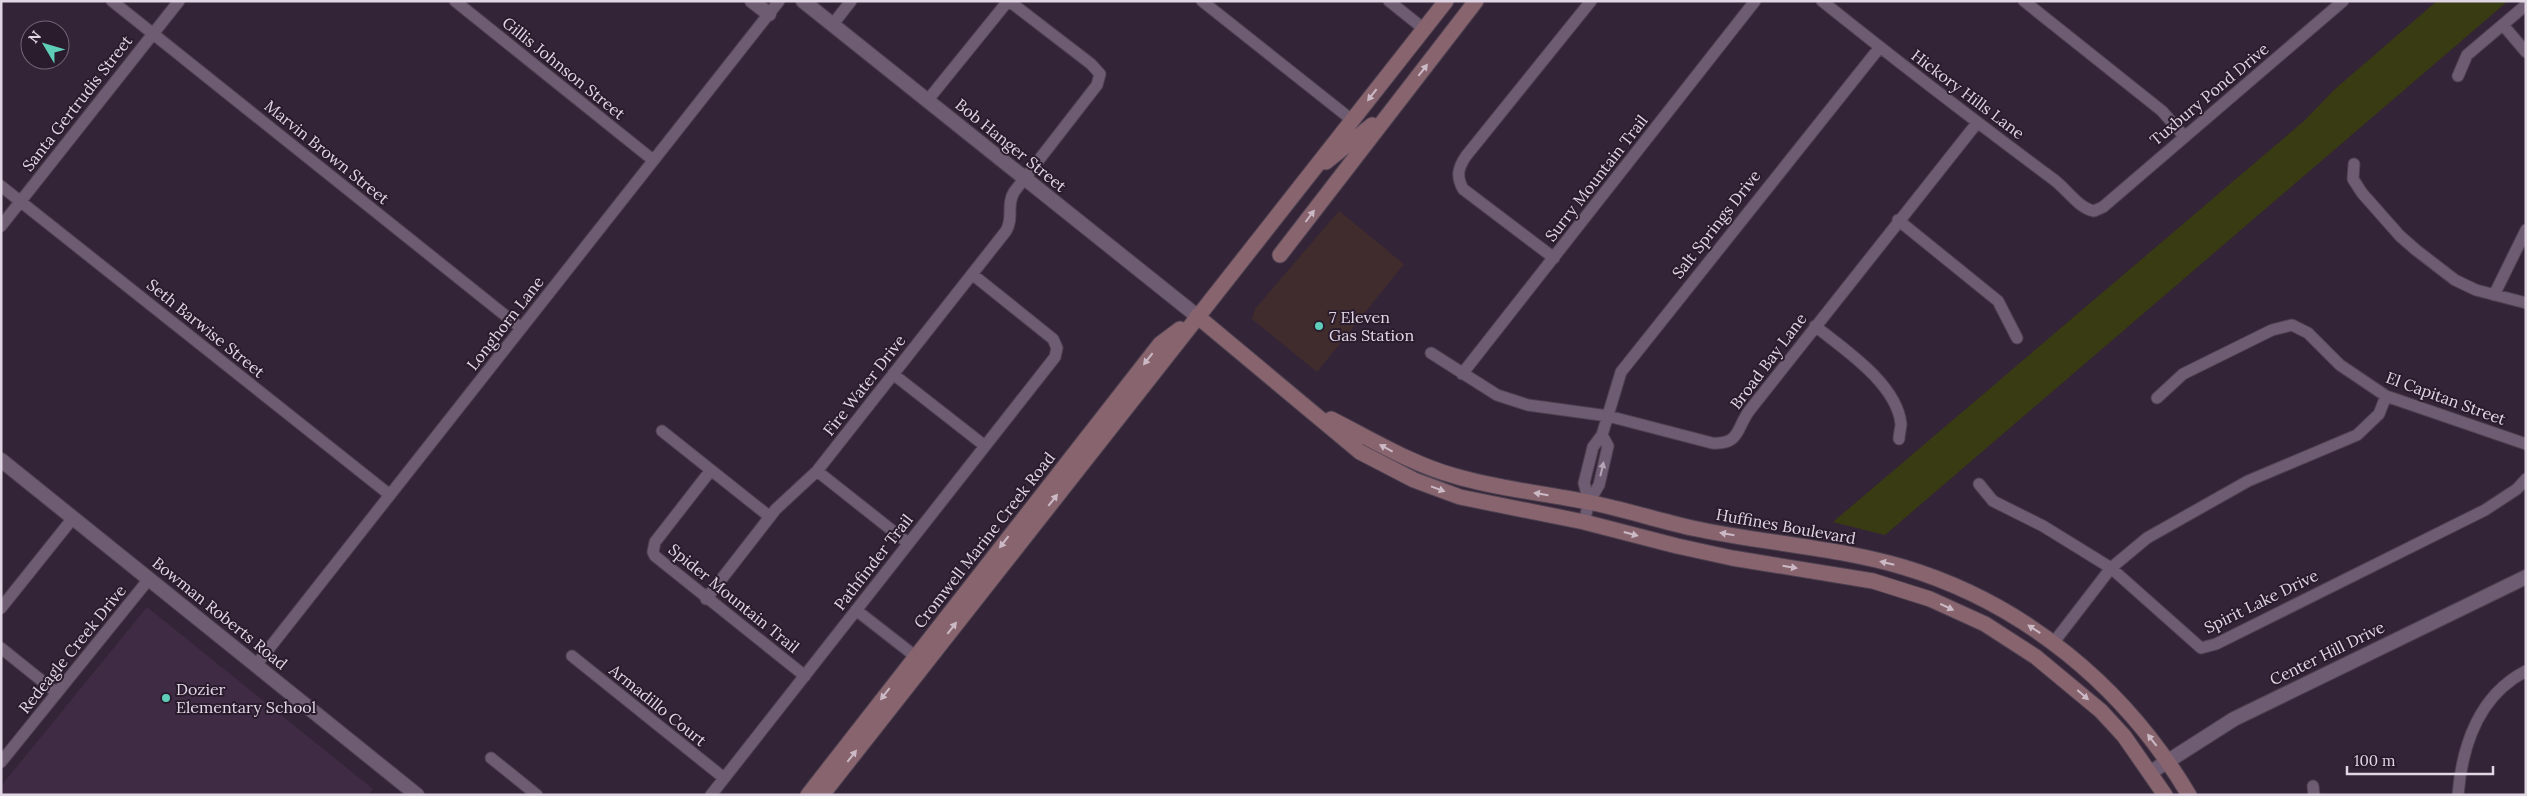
<svg xmlns="http://www.w3.org/2000/svg" width="2527" height="796" font-family="Lora,serif">
	<rect width="100%" height="100%" fill="#342437"/>
	<path fill="#402c2c" d="M 1339,211 L 1404,264 L 1317,372 L 1252,319 L 1255,309 Z"/>
	<path fill="#3f2b44" d="M 147,607 L 373,789 L 368,795 L 1,795 L 1,786 Z"/>
	<path fill="#393b12" d="M 2437,1 L 2508,1 L 1885,535 L 1833,522 L 2250,167 L 2304,121 L 2335,89 Z"/>
	<g fill="none" stroke-linecap="round" stroke-linejoin="round">
		<g stroke="#4e4151" stroke-width="13">
			<path id="minor" d="M 112,1 L 521,328
				M 455,1 L 653,160
				M 1202,1 L 1352,120
				M 1389,1 L 1424,29
				M 1822,1 C 1898,62 1975,121 2053,179 C 2067,189 2078,208 2094,211 L 2103,207 L 2343,1
				M 2024,1 L 2162,111 L 2184,136
				M 833,24 L 851,1
				M 2503,25 L 2526,52
				M 2458,76 L 2467,55 L 2526,5
				M 927,101 L 1008,1
				M 2354,164 L 2353,179 L 2362,193 L 2400,236 L 2416,250 L 2455,280 L 2476,290 L 2526,303
				M 1,186 L 390,495
				M 1898,220 L 1998,301 L 2017,338
				M 1,226 L 179,1
				M 1554,258 L 1463,189 C 1456,176 1458,168 1466,156 L 1591,1
				M 2494,295 L 2526,230
				M 1815,326 C 1844,349 1897,384 1901,424 C 1901,428 1899,434 1899,439
				M 1431,353 L 1497,395 L 1528,405 L 1608,416 L 1712,443 C 1740,445 1736,429 1749,411 L 1977,123
				M 893,374 L 985,446
				M 1462,374 L 1755,1
				M 2157,398 L 2183,374 L 2272,330 L 2292,325 L 2308,333 L 2340,365 L 2386,396 L 2526,444
				M 662,431 L 770,517
				M 711,470 L 655,542 L 653,552 L 655,556 L 805,676
				M 817,471 L 908,543
				M 1979,484 L 1993,501 L 2043,526 L 2111,568 L 2201,648 L 2216,644 L 2485,510 L 2517,489 L 2526,479
				M 1589,502 L 1584,483 L 1593,447 L 1602,435 L 1621,372 L 1880,47
				M 1584,522 L 1589,502 L 1599,485 L 1608,446 L 1602,435
				M 706,599 L 776,509 L 817,471 L 1006,231 C 1014,218 1006,205 1014,192 L 1097,85 L 1100,74 L 1091,64 L 1009,1
				M 1,608 L 73,518
				M 856,610 L 915,656
				M 2054,642 L 2111,568 L 2147,538 L 2248,481 L 2357,435 L 2379,414 L 2386,396
				M 1,648 L 57,693
				M 572,656 L 724,778
				M 256,665 L 779,1
				M 491,758 L 537,795
				M 1,762 L 149,579
				M 2313,786 L 2314,795
				M 711,795 L 1055,357 L 1057,348 L 1053,339 L 972,274
				M 2458,795 C 2462,746 2479,695 2526,671"/>
		</g>
		<g stroke="#4e4151" stroke-width="16">
			<path id="tertiary" d="M 752,1 L 769,14
				M 803,1 L 1197,316
				M 1,460 L 417,795
				M 2151,772 L 2234,719 L 2526,577"/>
		</g>
		<g stroke="#4e4151" stroke-width="17">
			<path id="secondary" d="M 1326,162 L 1372,125
				M 1280,255 L 1476,1
				M 1197,316 L 1360,452 L 1414,480 L 1460,497 L 1584,522 L 1677,546 L 1732,558 L 1873,581 L 1930,599 L 1985,624 L 2036,657 L 2101,711 L 2124,736 L 2165,795
				M 1331,419 C 1371,439 1411,464 1455,476 C 1498,489 1544,493 1588,502 C 1623,509 1657,520 1692,528 C 1762,543 1834,547 1903,567 C 2024,603 2125,687 2189,795
				M 808,795 L 1160,344 L 1180,329
				M 822,795 L 1446,1"/>
		</g>
		<use href="#minor" stroke="#6e5c72" stroke-width="11"/>
		<use href="#tertiary" stroke="#6e5c72" stroke-width="14"/>
		<use href="#secondary" stroke="#88656e" stroke-width="15"/>
	</g>
	<defs><path id="oneway-solid" d="M-6-.8H1V-3.2L6.5 0L1 3.2V.8H-6Z" transform="scale(1.25)"/></defs>
	<g fill="#cbbac6">
		<use href="#oneway-solid" transform="translate(1423 70) rotate(-52)"/>
		<use href="#oneway-solid" transform="translate(1372 95) rotate(128)"/>
		<use href="#oneway-solid" transform="translate(1310 216) rotate(-53)"/>
		<use href="#oneway-solid" transform="translate(1148 359) rotate(128)"/>
		<use href="#oneway-solid" transform="translate(1386 448) rotate(-152)"/>
		<use href="#oneway-solid" transform="translate(1438 489) rotate(20)"/>
		<use href="#oneway-solid" transform="translate(1541 494) rotate(-171)"/>
		<use href="#oneway-solid" transform="translate(1053 500) rotate(-52)"/>
		<use href="#oneway-solid" transform="translate(1631 534) rotate(15)"/>
		<use href="#oneway-solid" transform="translate(1727 534) rotate(-170)"/>
		<use href="#oneway-solid" transform="translate(1004 542) rotate(128)"/>
		<use href="#oneway-solid" transform="translate(1887 563) rotate(-167)"/>
		<use href="#oneway-solid" transform="translate(1790 567) rotate(9)"/>
		<use href="#oneway-solid" transform="translate(1947 607) rotate(25)"/>
		<use href="#oneway-solid" transform="translate(952 628) rotate(-52)"/>
		<use href="#oneway-solid" transform="translate(2034 629) rotate(-147)"/>
		<use href="#oneway-solid" transform="translate(885 694) rotate(128)"/>
		<use href="#oneway-solid" transform="translate(2083 695) rotate(41)"/>
		<use href="#oneway-solid" transform="translate(2152 740) rotate(-128)"/>
		<use href="#oneway-solid" transform="translate(852 756) rotate(-52)"/>
	</g>
	<use fill="#b3a5b6" href="#oneway-solid" transform="translate(1602 469) rotate(-77)"/>
	<g fill="#5eceb8" stroke="#2a1b2d" stroke-width="2">
		<circle cx="1319" cy="326" r="5"/>
		<circle cx="166" cy="698" r="5"/>
	</g>
	<g text-anchor="middle" stroke-width="4" stroke-linejoin="round" paint-order="stroke">
		<g font-size="16" fill="#e1d6e3" stroke="#2a1b2d">
			<text transform="translate(564 68) rotate(39)" y="6">Gillis Johnson Street</text>
			<text transform="translate(1968 94) rotate(37)" y="6">Hickory Hills Lane</text>
			<text transform="translate(2209 94) rotate(-40)" y="6">Tuxbury Pond Drive</text>
			<text transform="translate(77 103) rotate(-52)" y="6">Santa Gertrudis Street</text>
			<text transform="translate(1011 145) rotate(39)" y="6">Bob Hanger Street</text>
			<text transform="translate(327 152) rotate(39)" y="6">Marvin Brown Street</text>
			<text transform="translate(1596 178) rotate(-52)" y="6">Surry Mountain Trail</text>
			<text transform="translate(1716 224) rotate(-52)" y="6">Salt Springs Drive</text>
			<text transform="translate(505 323) rotate(-52)" y="6">Longhorn Lane</text>
			<text transform="translate(206 328) rotate(39)" y="6">Seth Barwise Street</text>
			<text transform="translate(1768 361) rotate(-53)" y="6">Broad Bay Lane</text>
			<text transform="translate(864 385) rotate(-52)" y="6">Fire Water Drive</text>
			<text transform="translate(2446 398) rotate(20)" y="6">El Capitan Street</text>
			<text transform="translate(1786 526) rotate(10)" y="6">Huffines Boulevard</text>
			<text transform="translate(984 540) rotate(-52)" y="6">Cromwell Marine Creek Road</text>
			<text transform="translate(873 562) rotate(-52)" y="6">Pathfinder Trail</text>
			<text transform="translate(734 598) rotate(39)" y="6">Spider Mountain Trail</text>
			<text transform="translate(2261 601) rotate(-26)" y="6">Spirit Lake Drive</text>
			<text transform="translate(220 613) rotate(39)" y="6">Bowman Roberts Road</text>
			<text transform="translate(72 649) rotate(-51)" y="6">Redeagle Creek Drive</text>
			<text transform="translate(2327 653) rotate(-26)" y="6">Center Hill Drive</text>
			<text transform="translate(658 705) rotate(39)" y="6">Armadillo Court</text>
		</g>
		<g font-size="16" fill="#e1d6e3" stroke="#2a1b2d" text-anchor="start">
			<text x="1329" y="323">7 Eleven<tspan x="1329" dy="18">Gas Station</tspan></text>
			<text x="176" y="695">Dozier<tspan x="176" dy="18">Elementary School</tspan></text>
		</g>
	</g>
	<rect width="2527" height="796" fill="none" stroke="#e1d6e3" stroke-width="5"/>
	<g transform="translate(45 45) rotate(308)"><circle r="24" fill="#2a1b2d" stroke="#736676"/>
	<path d="M0-4L9 19L0 12L-9 19Z" fill="#5eceb8"/>
	<text y="-8" font-size="14" font-weight="bold" text-anchor="middle" fill="#e1d6e3">N</text>
	</g>
	<path d="M2347 766v8h146v-8" fill="none" stroke="#e1d6e3" stroke-width="2.5"/>
	<text x="2354" y="766" font-size="15" fill="#e1d6e3" stroke="#2a1b2d" stroke-width="4" paint-order="stroke">100 m</text>
</svg>
